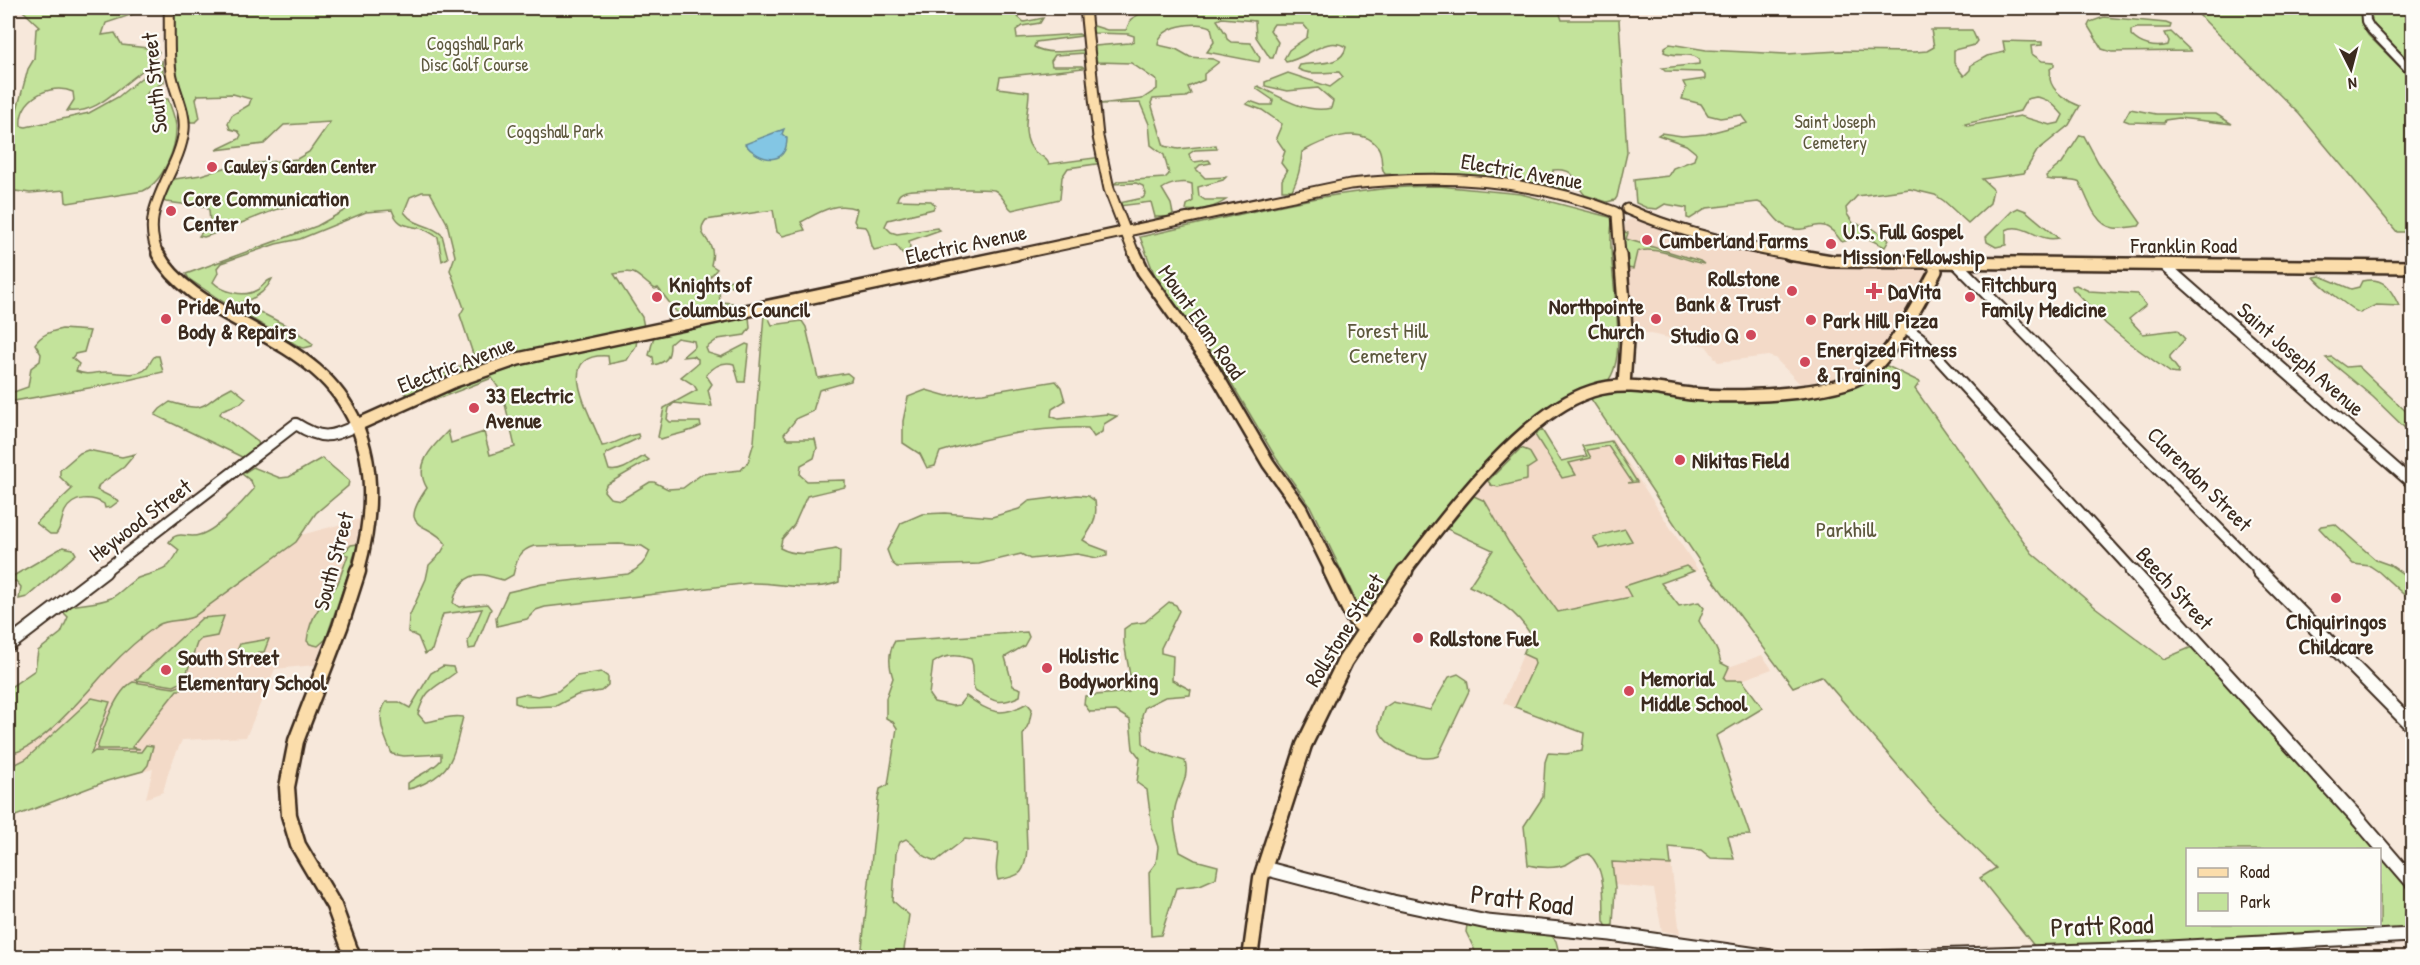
<svg xmlns="http://www.w3.org/2000/svg" width="2420" height="965" font-family="'Patrick Hand',sans-serif">
	<rect width="100%" height="100%" fill="#f7e8db"/>
	<filter id="ink" filterUnits="userSpaceOnUse"><feTurbulence type="fractalNoise" baseFrequency=".0167" numOctaves="2"/><feDisplacementMap in="SourceGraphic" scale="12" xChannelSelector="R" yChannelSelector="G"/><feConvolveMatrix kernelMatrix="1 2 1 2 8 2 1 2 1" color-interpolation-filters="sRGB"/></filter>
	<g filter="url(#ink)">
		<path fill="#f3dac8" d="M 1632,219 L 1717,243 L 1804,263 L 1845,267 L 1929,269 L 1921,288 L 1877,354 L 1866,366 L 1860,371 L 1840,378 L 1800,384 L 1775,358 L 1768,356 L 1718,362 L 1706,346 L 1632,330 L 1629,302 L 1631,301 L 1631,293 L 1627,291 L 1626,275 L 1628,274 L 1625,267 L 1622,241 L 1626,221 Z
			M 1541,429 L 1561,461 L 1587,456 L 1582,446 L 1613,440 L 1698,570 L 1662,583 L 1723,666 L 1729,667 L 1762,655 L 1772,669 L 1742,680 L 1763,708 L 1716,736 L 1750,835 L 1718,835 L 1669,847 L 1680,934 L 1662,931 L 1654,889 L 1615,885 L 1608,837 L 1602,740 L 1503,703 L 1531,635 L 1522,620 L 1489,594 L 1469,586 L 1493,550 L 1447,529 L 1498,468 Z
			M 360,519 L 355,550 L 315,665 L 275,669 L 246,737 L 182,740 L 169,770 L 163,792 L 152,796 L 146,798 L 153,769 L 107,781 L 8,819 L 8,755 L 32,736 L 166,570 L 225,523 L 268,558 L 301,535 Z"/>
		<path fill="#c3e39b" stroke="#7f865c" stroke-width="1.5" fill-rule="evenodd" d="M 24,8 L 95,8 C 103,11 135,7 147,8 L 146,10 L 106,23 L 102,35 L 115,33 L 122,45 L 156,49 L 159,52 C 152,65 140,72 129,81 C 110,96 93,114 67,111 L 74,100 L 73,92 C 50,82 18,99 21,126 L 26,127 L 89,113 L 118,97 L 162,61 L 164,82 L 148,92 L 144,98 L 168,99 C 171,108 175,117 176,126 C 177,148 163,182 143,191 L 68,203 L 66,202 L 65,190 L 30,193 L 8,190 L 8,143 L 28,69 L 34,59 L 36,29 L 40,27 L 23,11 Z
			M 169,8 L 1020,8 L 1018,17 L 1024,22 L 1043,18 L 1040,23 L 1022,26 L 1016,30 L 1017,38 L 1079,34 L 1082,36 L 1036,42 L 1034,47 C 1049,55 1067,51 1084,50 L 1085,53 L 1055,55 L 1051,61 L 1052,66 L 1082,66 L 1084,68 L 1000,77 L 998,88 L 1029,92 C 1029,110 1019,137 1035,152 C 1041,157 1045,156 1049,164 L 1102,157 L 1103,163 L 1068,168 L 1062,177 L 1060,199 L 1012,210 C 1005,205 1002,193 994,190 C 989,188 912,189 906,191 C 900,193 898,195 897,200 L 931,201 L 935,205 L 933,209 L 888,220 L 885,226 L 891,232 L 897,234 L 937,228 L 940,230 L 909,241 L 910,247 L 907,253 L 903,254 L 896,245 L 874,250 C 869,243 872,234 866,227 L 857,226 L 854,221 L 857,209 C 835,201 820,212 801,222 L 805,230 L 783,236 L 777,232 L 773,210 L 706,220 C 695,234 710,238 712,250 C 713,254 712,261 711,265 L 717,269 L 709,278 L 710,281 L 743,280 L 719,291 L 720,302 L 732,303 L 730,306 L 685,317 L 679,315 L 658,288 L 655,289 C 636,277 639,268 614,274 L 642,317 L 645,332 L 462,373 L 406,395 L 404,390 L 456,369 L 474,357 L 460,315 L 464,308 L 450,270 L 455,256 L 447,223 L 430,192 L 422,192 L 410,197 L 404,212 C 416,228 430,223 442,235 L 448,258 L 442,261 L 438,237 C 432,234 426,229 419,228 C 405,225 398,226 392,210 L 366,212 L 300,239 L 276,244 L 221,263 L 217,268 L 218,273 L 213,282 C 223,292 244,298 257,290 C 263,287 265,281 272,279 C 264,296 246,303 228,305 L 189,279 L 186,274 L 317,226 L 349,208 L 349,203 C 304,188 248,224 204,237 L 199,236 L 210,222 L 209,210 L 206,207 L 166,202 L 161,200 L 170,182 L 175,179 L 201,175 L 231,166 L 297,159 L 309,152 L 330,122 L 284,125 L 264,144 L 216,150 L 239,139 L 241,135 L 238,131 L 230,129 L 228,123 L 232,115 L 249,105 L 251,99 L 233,94 L 198,95 L 196,99 L 200,118 L 196,122 L 190,122 L 185,104 L 179,94 L 176,94 Z
			M 1112,8 L 1558,8 L 1562,20 L 1619,20 L 1627,153 L 1617,197 L 1615,200 L 1607,202 L 1585,195 C 1572,182 1579,168 1553,170 L 1553,178 L 1565,186 L 1568,190 L 1564,192 L 1545,186 L 1466,175 L 1385,174 C 1379,166 1384,156 1378,147 C 1360,123 1321,141 1302,152 C 1301,166 1299,177 1292,190 L 1282,190 L 1282,180 L 1287,171 L 1281,163 L 1285,151 L 1276,138 L 1282,124 L 1262,110 L 1246,104 L 1250,101 L 1261,105 L 1272,105 L 1273,100 L 1257,89 L 1256,87 L 1258,86 C 1280,97 1306,114 1331,108 L 1333,101 L 1318,88 L 1287,91 L 1265,86 L 1265,82 L 1288,73 L 1330,87 L 1343,77 L 1339,72 C 1326,72 1310,76 1298,69 L 1300,65 C 1316,62 1342,67 1346,47 C 1326,35 1309,58 1286,62 L 1284,59 L 1289,50 L 1307,37 L 1308,30 L 1303,24 L 1274,24 L 1270,30 L 1278,42 L 1273,58 L 1270,58 L 1256,37 L 1255,21 L 1222,18 L 1217,20 L 1226,34 L 1227,39 L 1231,42 L 1251,43 L 1260,58 L 1259,62 L 1207,52 L 1214,42 L 1211,27 C 1197,20 1158,26 1158,45 L 1176,49 L 1190,57 L 1213,59 L 1219,62 L 1204,74 L 1204,80 L 1188,87 L 1191,94 L 1186,97 L 1153,99 L 1151,103 L 1164,146 L 1178,149 L 1216,145 L 1217,149 L 1195,150 L 1189,154 L 1190,158 L 1194,162 L 1209,160 L 1211,163 L 1200,165 L 1196,169 L 1205,178 L 1226,177 L 1223,180 L 1198,187 L 1199,196 L 1205,200 L 1226,200 C 1216,207 1198,212 1186,210 L 1187,205 L 1193,201 L 1192,184 C 1183,181 1170,183 1162,189 L 1171,204 L 1173,214 L 1168,217 L 1155,217 L 1151,202 L 1119,206 L 1119,203 L 1143,198 L 1146,194 L 1143,186 L 1136,183 L 1114,184 L 1118,181 L 1165,178 L 1169,174 L 1164,155 L 1151,145 L 1149,124 L 1140,103 L 1099,104 L 1142,99 L 1157,89 L 1157,81 L 1131,63 L 1097,62 L 1093,48 L 1095,46 L 1129,43 L 1134,41 L 1134,36 L 1128,34 L 1094,33 L 1092,29 L 1094,26 L 1107,30 L 1126,30 L 1131,19 L 1141,13 L 1140,9 Z
			M 2192,8 L 2412,8 L 2412,68 L 2372,25 L 2372,18 L 2361,19 L 2363,26 L 2368,35 L 2412,79 L 2412,232 L 2397,232 L 2299,114 Z
			M 2104,17 L 2166,23 L 2171,25 L 2170,28 L 2137,28 L 2131,30 L 2131,35 C 2140,45 2155,49 2168,45 L 2169,41 L 2165,33 L 2171,32 L 2191,51 L 2112,52 L 2102,49 L 2088,26 L 2090,22 Z
			M 1931,30 L 1972,30 L 1977,41 L 1974,45 L 1954,50 L 1954,63 L 1964,76 L 1970,70 L 1971,65 L 1987,56 L 2005,52 L 2003,41 L 2042,42 L 2042,45 L 2031,46 L 2032,54 L 2042,61 L 2054,62 L 2054,66 L 2050,69 C 2051,72 2050,76 2050,79 C 2052,92 2069,102 2080,106 L 2069,125 L 2037,151 L 2024,173 L 1982,179 L 1993,189 L 1990,203 L 1968,223 L 1944,201 L 1935,195 L 1910,189 L 1857,196 L 1846,208 L 1847,214 L 1853,223 L 1872,228 L 1889,240 L 1885,247 L 1863,236 L 1842,242 C 1818,209 1813,237 1787,227 C 1775,223 1771,207 1758,202 L 1707,208 L 1690,219 L 1687,218 L 1687,208 L 1665,204 L 1657,209 L 1647,208 L 1636,203 L 1634,180 L 1668,176 L 1673,168 L 1694,160 L 1696,153 L 1686,145 L 1658,135 L 1661,133 L 1682,136 L 1706,134 L 1747,123 L 1741,115 L 1720,118 L 1708,115 L 1701,104 L 1682,99 L 1686,88 L 1683,82 L 1705,79 L 1705,75 L 1702,72 L 1665,71 L 1662,68 L 1699,64 L 1699,59 C 1689,51 1676,58 1664,52 L 1665,47 L 1670,44 L 1706,50 L 1786,54 L 1839,51 L 1915,52 L 1927,51 L 1934,47 ZM 2036,97 C 2049,99 2054,105 2063,115 L 2059,123 L 2050,125 L 2020,116 L 1968,126 L 1965,124 L 2020,111 L 2027,99 Z
			M 2130,109 L 2156,114 L 2216,114 L 2232,124 L 2179,118 L 2165,120 L 2164,123 L 2129,122 L 2124,120 Z
			M 2080,135 L 2084,136 L 2098,162 L 2141,223 L 2139,226 C 2131,227 2122,229 2114,228 C 2095,226 2087,197 2080,183 C 2071,178 2058,182 2047,179 L 2046,176 L 2062,163 Z
			M 1439,186 L 1521,194 L 1613,218 C 1603,260 1633,353 1607,382 L 1586,389 L 1472,479 L 1420,542 L 1368,615 L 1357,603 L 1310,506 L 1276,458 L 1223,369 L 1155,276 L 1140,237 C 1238,216 1338,186 1439,186 Z
			M 2018,208 L 2026,211 L 2058,238 C 2039,243 2023,221 2006,230 L 2006,245 L 1996,247 L 1987,242 L 1986,237 L 2012,211 Z
			M 1624,232 L 1628,233 L 1626,239 L 1700,261 L 1704,264 C 1686,261 1653,244 1637,252 L 1633,269 L 1627,268 L 1622,241 Z
			M 2320,276 L 2351,289 L 2359,287 L 2362,281 C 2384,276 2391,289 2399,306 L 2376,305 L 2360,313 C 2353,311 2318,283 2314,277 Z
			M 2076,285 L 2089,291 L 2137,294 L 2146,305 L 2129,319 L 2143,334 L 2177,330 L 2185,339 L 2170,356 L 2170,359 L 2179,371 L 2178,374 L 2171,373 L 2129,343 L 2106,324 L 2073,289 L 2072,286 Z
			M 252,308 L 293,329 L 313,344 L 312,346 L 304,348 L 300,347 L 247,316 L 245,313 Z
			M 766,312 L 772,325 L 802,321 L 806,327 L 818,378 L 847,373 L 852,377 L 851,381 L 819,390 L 813,411 L 797,418 L 784,434 L 787,439 L 815,439 L 817,448 L 814,458 L 801,465 L 800,475 L 807,481 L 845,480 L 845,487 L 807,496 L 794,525 L 782,539 L 780,548 C 798,558 817,552 836,549 L 840,551 L 839,582 C 811,593 779,582 750,583 L 545,607 L 536,610 L 527,619 L 497,626 L 496,618 L 508,592 L 542,584 L 628,574 C 639,569 646,562 650,551 L 642,546 L 619,544 L 534,546 C 518,551 517,560 513,575 L 504,580 C 497,579 490,576 484,575 C 466,573 456,588 453,603 L 459,607 L 487,604 L 491,609 L 475,648 L 469,649 L 468,641 L 482,609 L 443,614 L 432,650 L 425,654 L 418,637 L 408,632 L 409,617 L 426,579 L 429,565 L 441,553 L 446,544 C 430,520 395,533 427,488 C 413,465 432,447 448,431 L 451,443 L 484,432 L 490,455 L 515,447 L 503,395 L 492,378 L 435,400 L 431,398 L 519,365 L 637,340 L 636,346 L 627,360 L 609,364 L 608,356 C 549,352 595,421 602,446 C 615,445 625,436 638,434 L 639,438 L 607,453 L 605,457 L 609,470 C 621,473 634,462 644,456 L 649,460 L 606,485 L 604,491 L 610,498 L 621,500 L 650,482 L 654,482 L 668,489 L 683,488 L 702,474 L 741,470 L 748,462 L 754,442 L 764,314 Z
			M 749,316 L 750,328 L 745,335 L 718,339 L 706,348 L 708,353 L 721,357 L 746,344 L 749,345 L 745,382 L 739,382 L 734,364 C 722,360 713,367 706,375 L 712,384 L 708,390 L 712,406 C 698,407 687,404 674,403 L 669,408 L 667,419 L 670,422 L 700,422 L 701,426 C 689,433 675,434 661,439 L 658,437 L 664,408 L 697,390 L 694,385 L 681,377 L 698,363 L 698,359 L 693,356 L 682,357 L 695,346 L 694,341 L 677,338 L 670,344 C 670,357 667,362 654,365 L 653,357 L 649,355 L 654,336 Z
			M 62,329 L 90,331 L 84,352 L 75,354 L 72,358 L 79,364 L 76,371 C 88,377 97,371 109,372 C 120,373 138,377 147,368 C 150,364 151,359 155,356 L 159,356 L 163,372 L 106,385 L 8,402 L 8,394 L 28,387 L 31,368 L 40,361 L 41,354 L 35,344 C 42,334 50,332 62,329 Z
			M 2332,357 L 2346,367 L 2358,366 L 2412,417 L 2412,435 L 2373,397 L 2326,358 Z
			M 1879,362 L 1920,382 L 1915,389 L 2032,553 L 2095,607 L 2164,659 L 2199,644 L 2412,882 L 2412,935 L 2039,952 L 1980,878 L 1996,868 L 1939,813 L 1821,676 L 1793,687 L 1702,565 L 1587,393 L 1611,387 L 1710,396 L 1843,382 ZM 2188,850 L 2380,850 L 2380,924 L 2188,924 Z
			M 1056,381 L 1061,387 L 1065,401 L 1052,409 L 1051,416 L 1058,419 L 1107,414 L 1117,416 L 1104,424 L 1102,432 L 1094,437 L 1088,428 C 1039,426 987,437 940,452 L 935,466 L 927,468 L 920,454 L 903,443 L 903,421 L 908,397 L 926,390 L 947,396 L 983,393 Z
			M 232,387 L 246,398 L 241,403 L 222,410 L 220,414 L 258,442 L 259,446 L 244,458 L 155,415 L 160,409 L 170,402 C 212,415 201,401 232,387 Z
			M 1542,430 L 1561,461 L 1587,456 L 1582,446 L 1611,441 L 1637,482 L 1628,483 L 1632,482 L 1608,446 L 1587,450 L 1591,458 L 1569,463 L 1576,475 L 1562,478 L 1535,435 Z
			M 1521,448 L 1529,451 L 1536,463 L 1527,469 L 1527,480 L 1498,487 L 1491,485 L 1488,481 Z
			M 88,450 L 122,457 L 135,454 L 124,467 L 99,485 L 97,490 L 119,501 L 111,507 L 105,508 L 104,504 C 92,496 73,496 65,511 C 61,519 62,527 56,534 L 50,534 L 36,523 L 72,489 L 60,477 L 60,470 L 80,453 Z
			M 322,458 L 349,481 L 348,486 L 316,513 L 296,542 L 193,617 C 181,622 168,619 158,625 C 141,637 123,653 109,668 C 90,688 37,754 9,753 L 12,747 L 11,742 L 8,742 L 8,689 L 35,670 L 38,651 L 61,633 L 68,617 L 60,609 C 76,603 95,605 111,598 C 121,593 128,583 138,578 C 161,569 166,575 179,550 L 169,542 C 177,529 188,539 199,535 C 216,531 243,502 254,489 L 251,481 L 242,474 L 253,467 L 280,478 L 289,477 Z
			M 1077,495 L 1088,496 L 1095,501 C 1098,518 1093,526 1083,540 L 1091,545 L 1107,551 L 1107,556 L 1097,558 L 1077,554 L 1030,559 L 1021,554 L 979,564 L 897,567 L 892,563 L 887,550 L 901,523 L 922,514 L 945,513 L 992,517 L 1019,509 L 1029,501 Z
			M 1474,496 L 1485,501 L 1509,543 L 1558,612 L 1631,597 L 1625,586 L 1686,566 L 1694,571 L 1661,583 L 1679,606 L 1699,602 L 1704,608 L 1699,621 C 1707,636 1718,646 1721,663 L 1729,667 L 1724,678 L 1726,680 L 1742,680 L 1763,708 L 1716,736 L 1750,835 L 1728,836 L 1734,859 L 1711,858 L 1701,850 L 1669,847 L 1671,865 L 1612,862 L 1615,888 L 1613,925 L 1607,927 L 1604,921 C 1603,899 1607,871 1589,854 C 1579,855 1576,859 1567,864 C 1556,869 1540,868 1528,865 L 1524,826 L 1543,797 L 1545,762 L 1548,753 L 1566,754 L 1582,751 L 1584,733 L 1515,707 L 1535,664 L 1534,659 L 1523,654 L 1531,635 C 1517,611 1494,597 1469,586 L 1493,550 L 1447,529 Z
			M 2335,524 L 2376,560 L 2390,565 L 2412,580 L 2412,602 L 2379,572 L 2370,566 L 2353,564 L 2319,528 L 2321,526 Z
			M 1625,529 L 1632,541 L 1600,549 L 1593,537 Z
			M 358,544 L 326,639 L 318,646 L 310,644 L 307,641 C 308,630 313,617 319,608 L 324,606 L 338,583 L 348,555 L 342,554 L 351,545 Z
			M 63,547 L 73,549 L 76,554 L 27,597 L 19,599 L 21,587 L 16,581 L 8,583 L 8,579 Z
			M 1169,602 L 1176,605 L 1179,611 L 1161,648 L 1161,653 L 1173,656 L 1172,680 L 1191,690 L 1190,695 L 1165,697 L 1145,707 L 1142,715 L 1143,743 L 1152,751 L 1185,761 C 1190,777 1178,792 1175,808 C 1172,823 1177,838 1180,852 L 1195,860 L 1218,866 L 1216,878 L 1200,885 L 1176,888 L 1161,935 L 1151,936 L 1149,872 L 1156,863 L 1158,847 L 1152,828 L 1147,790 L 1137,783 L 1140,758 L 1133,749 L 1130,720 L 1116,711 L 1090,712 L 1084,704 L 1085,696 L 1129,692 L 1132,686 L 1124,643 L 1124,629 L 1131,624 L 1145,622 Z
			M 224,616 L 217,636 L 201,639 L 197,643 L 184,681 L 174,686 L 136,680 L 202,618 Z
			M 1027,632 L 1029,637 L 1024,646 L 1005,657 L 1013,686 L 1021,689 L 1020,696 C 999,706 994,702 975,690 C 969,680 977,673 971,659 C 957,654 945,654 933,663 L 929,695 L 934,702 L 952,706 L 959,705 L 966,696 C 990,712 1000,719 1027,703 L 1032,709 L 1029,723 L 1023,735 L 1027,849 C 1025,873 1022,876 998,880 C 993,867 1000,856 998,843 L 965,839 L 936,861 C 920,857 919,848 906,839 L 900,842 L 896,853 L 893,901 L 909,915 L 903,957 L 861,957 L 878,799 L 880,789 L 888,785 L 897,728 L 893,722 L 886,718 L 886,698 L 893,678 C 889,666 888,652 895,641 Z
			M 269,639 L 264,652 L 259,652 L 256,660 L 246,654 L 236,653 L 240,644 Z
			M 443,666 L 453,667 L 455,673 C 434,689 426,687 418,714 L 425,722 C 438,721 450,714 463,717 C 455,746 456,769 425,783 C 419,786 414,788 408,789 L 408,783 C 419,774 432,771 441,760 L 441,754 L 404,756 L 392,754 C 385,738 375,718 386,702 L 399,702 L 410,708 L 431,673 Z
			M 601,672 L 608,677 L 608,685 L 601,691 L 577,695 L 556,706 L 526,707 L 515,703 L 515,696 L 523,694 L 538,696 L 558,691 L 577,676 Z
			M 1458,674 L 1467,680 L 1469,691 L 1438,756 C 1422,764 1381,747 1379,727 C 1379,722 1383,713 1384,708 L 1393,702 L 1430,710 L 1449,677 Z
			M 133,682 L 174,688 L 186,684 L 180,690 L 177,690 L 132,747 L 140,749 L 97,749 C 102,731 116,690 133,682 Z
			M 92,698 L 110,702 L 91,754 L 95,751 L 141,752 L 146,745 L 153,746 L 148,765 L 143,771 L 107,781 L 8,819 L 8,768 L 26,759 Z
			M 1467,925 L 1551,935 L 1556,941 L 1560,957 L 1478,957 L 1466,932 Z"/>
		<path fill="#83c6e4" stroke="#668895" stroke-width="1.5" d="M 784,129 L 782,134 L 787,138 C 787,168 758,161 745,144 Z"/>
		<g fill="none" stroke-linecap="round" stroke-linejoin="round">
			<g stroke="#3b2a1e" stroke-width="12">
				<path id="minor-far2" d="M 2365,8 L 2366,21 L 2370,28 L 2412,72"/>
			</g>
			<g stroke="#3b2a1e" stroke-width="14">
				<path id="minor-far1" d="M 1956,263 L 2261,572
					M 2163,264 L 2412,483
					M 1902,325 L 1920,338 L 2134,572
					M 103,572 L 296,424 C 321,440 331,438 357,425"/>
			</g>
			<g stroke="#3b2a1e" stroke-width="17">
				<path id="minor" d="M 2132,571 L 2357,818 L 2412,882
					M 2259,571 L 2412,726
					M 8,645 L 105,571
					M 1264,868 L 1393,902 L 1487,922 L 1611,934 L 1778,958
					M 1865,958 L 2150,949 L 2412,935"/>
			</g>
			<g stroke="#3b2a1e" stroke-width="13">
				<path id="major-far2" d="M 1085,8 L 1098,137 L 1109,189 L 1135,256
					M 1627,209 C 1677,232 1744,247 1798,256
					M 1617,214 L 1620,256
					M 159,256 C 136,208 179,175 184,130 C 186,110 174,92 171,72 C 168,51 170,29 169,8
					M 1009,256 L 1350,184 C 1441,174 1529,178 1615,212"/>
			</g>
			<g stroke="#3b2a1e" stroke-width="16">
				<path id="major-far1" d="M 158,254 C 174,284 210,305 239,321 C 265,336 293,350 316,370 C 377,423 378,499 358,572
					M 1135,254 L 1143,271 L 1213,369 L 1268,463 L 1301,509 L 1332,572
					M 1620,254 L 1627,340 L 1624,386
					M 1789,254 L 1831,261 L 2412,267
					M 357,425 L 455,381 L 518,359 L 1016,254
					M 1404,572 C 1447,516 1523,413 1592,391 C 1625,380 1659,390 1691,394 C 1731,398 1834,396 1866,374 C 1889,358 1918,305 1931,280 L 1936,271 L 1933,263"/>
			</g>
			<g stroke="#3b2a1e" stroke-width="19">
				<path id="major" d="M 1331,571 L 1353,617 L 1365,629
					M 353,958 L 334,906 L 298,845 L 289,815 L 287,787 L 296,741 L 340,627 L 358,571
					M 1250,958 L 1261,878 L 1304,745 L 1345,661 L 1405,571"/>
			</g>
			<use href="#minor-far2" stroke="#fdfcf7" stroke-width="8"/>
			<use href="#minor-far1" stroke="#fdfcf7" stroke-width="10"/>
			<use href="#minor" stroke="#fdfcf7" stroke-width="13"/>
			<use href="#major-far2" stroke="#fbddab" stroke-width="9"/>
			<use href="#major-far1" stroke="#fbddab" stroke-width="11"/>
			<use href="#major" stroke="#fbddab" stroke-width="14"/>
		</g>
	</g>
	<g fill="#d1495b" stroke="#fdfcf7" stroke-width="2">
		<circle cx="212" cy="167" r="6"/>
		<circle cx="171" cy="211" r="6"/>
		<circle cx="1647" cy="240" r="6"/>
		<circle cx="1831" cy="244" r="6"/>
		<circle cx="1792" cy="291" r="6"/>
		<path d="M1871 282h6v6h6v6h-6v6h-6v-6h-6v-6h6z"/>
		<circle cx="657" cy="297" r="6"/>
		<circle cx="1970" cy="297" r="6"/>
		<circle cx="166" cy="319" r="6"/>
		<circle cx="1656" cy="319" r="6"/>
		<circle cx="1811" cy="320" r="6"/>
		<circle cx="1751" cy="335" r="6"/>
		<circle cx="1805" cy="362" r="6"/>
		<circle cx="474" cy="408" r="6"/>
		<circle cx="1680" cy="460" r="6"/>
		<circle cx="2336" cy="598" r="6"/>
		<circle cx="1418" cy="638" r="6"/>
		<circle cx="1047" cy="668" r="6"/>
		<circle cx="166" cy="670" r="6"/>
		<circle cx="1629" cy="691" r="6"/>
	</g>
	<g text-anchor="middle" stroke-width="4.5" stroke-linejoin="round" paint-order="stroke">
		<g font-size="18" fill="#5d583d" stroke="#fdfcf7">
			<text x="475" y="50">Coggshall Park<tspan x="475" dy="21">Disc Golf Course</tspan></text>
			<text x="1835" y="128">Saint Joseph<tspan x="1835" dy="21">Cemetery</tspan></text>
			<text x="555" y="138">Coggshall Park</text>
		</g>
		<g font-size="18" font-weight="bold" fill="#3b2a1e" stroke="#fdfcf7" text-anchor="start">
			<text x="224" y="173">Cauley's Garden Center</text>
		</g>
		<g font-size="22" fill="#3b2a1e" stroke="#fdfcf7">
			<text transform="translate(154 83) rotate(-96)" y="8">South Street</text>
			<text transform="translate(1522 171) rotate(10)" y="8">Electric Avenue</text>
			<text transform="translate(966 244) rotate(-12)" y="8">Electric Avenue</text>
			<text x="2184" y="253">Franklin Road</text>
			<text transform="translate(1202 322) rotate(55)" y="8">Mount Elam Road</text>
			<text transform="translate(2301 359) rotate(41)" y="8">Saint Joseph Avenue</text>
			<text transform="translate(456 364) rotate(-21)" y="8">Electric Avenue</text>
			<text transform="translate(2200 479) rotate(45)" y="8">Clarendon Street</text>
			<text transform="translate(140 520) rotate(-37)" y="8">Heywood Street</text>
			<text transform="translate(333 561) rotate(-75)" y="8">South Street</text>
			<text transform="translate(2175 588) rotate(48)" y="8">Beech Street</text>
			<text transform="translate(1344 630) rotate(-58)" y="8">Rollstone Street</text>
		</g>
		<g font-size="22" font-weight="bold" fill="#3b2a1e" stroke="#fdfcf7" text-anchor="start">
			<text x="183" y="206">Core Communication<tspan x="183" dy="25">Center</tspan></text>
			<text x="1843" y="239">U.S. Full Gospel<tspan x="1843" dy="25">Mission Fellowship</tspan></text>
			<text x="1659" y="248">Cumberland Farms</text>
			<text x="1780" y="286" text-anchor="end">Rollstone<tspan x="1780" dy="25">Bank &amp; Trust</tspan></text>
			<text x="669" y="292">Knights of<tspan x="669" dy="25">Columbus Council</tspan></text>
			<text x="1982" y="292">Fitchburg<tspan x="1982" dy="25">Family Medicine</tspan></text>
			<text x="1888" y="299">DaVita</text>
			<text x="178" y="314">Pride Auto<tspan x="178" dy="25">Body &amp; Repairs</tspan></text>
			<text x="1644" y="314" text-anchor="end">Northpointe<tspan x="1644" dy="25">Church</tspan></text>
			<text x="1823" y="328">Park Hill Pizza</text>
			<text x="1739" y="343" text-anchor="end">Studio Q</text>
			<text x="1817" y="357">Energized Fitness<tspan x="1817" dy="25">&amp; Training</tspan></text>
			<text x="486" y="403">33 Electric<tspan x="486" dy="25">Avenue</tspan></text>
			<text x="1692" y="468">Nikitas Field</text>
			<text x="2336" y="629" text-anchor="middle">Chiquiringos<tspan x="2336" dy="25">Childcare</tspan></text>
			<text x="1430" y="646">Rollstone Fuel</text>
			<text x="1059" y="663">Holistic<tspan x="1059" dy="25">Bodyworking</tspan></text>
			<text x="178" y="665">South Street<tspan x="178" dy="25">Elementary School</tspan></text>
			<text x="1641" y="686">Memorial<tspan x="1641" dy="25">Middle School</tspan></text>
		</g>
		<g font-size="22" fill="#5d583d" stroke="#fdfcf7">
			<text x="1388" y="338">Forest Hill<tspan x="1388" dy="25">Cemetery</tspan></text>
			<text x="1846" y="537">Parkhill</text>
		</g>
		<g font-size="27" fill="#3b2a1e" stroke="#fdfcf7">
			<text transform="translate(1522 900) rotate(7)" y="9">Pratt Road</text>
			<text transform="translate(2102 926) rotate(-2)" y="9">Pratt Road</text>
		</g>
	</g>
	<rect width="2420" height="965" fill="none" stroke="#fdfcf7" stroke-width="30"/>
	<rect x="15" y="15" width="2390" height="935" fill="none" stroke="#3b2a1e" stroke-width="2" filter="url(#ink)"/>
	<rect x="2186" y="848" width="195" height="78" fill="#fdfcf7" stroke="#afa8a0" stroke-width="1.5"/>
	<rect x="2198" y="868" width="30" height="9" fill="#fbddab" stroke="#afa8a0" stroke-width="1.5"/>
	<text x="2240" y="878" font-size="18" fill="#3b2a1e">Road</text>
	<rect x="2198" y="893" width="30" height="18" fill="#c3e39b" stroke="#afa8a0" stroke-width="1.5"/>
	<text x="2240" y="908" font-size="18" fill="#3b2a1e">Park</text>
	<g transform="translate(2351 69) rotate(174)" stroke="#fdfcf7" stroke-width="4.5" paint-order="stroke">
	<path d="M0-4.5L10 22L0 15L-10 22Z" fill="#3b2a1e"/>
	<text y="-9" font-size="16" font-weight="bold" text-anchor="middle" fill="#3b2a1e">N</text>
	</g>
</svg>
